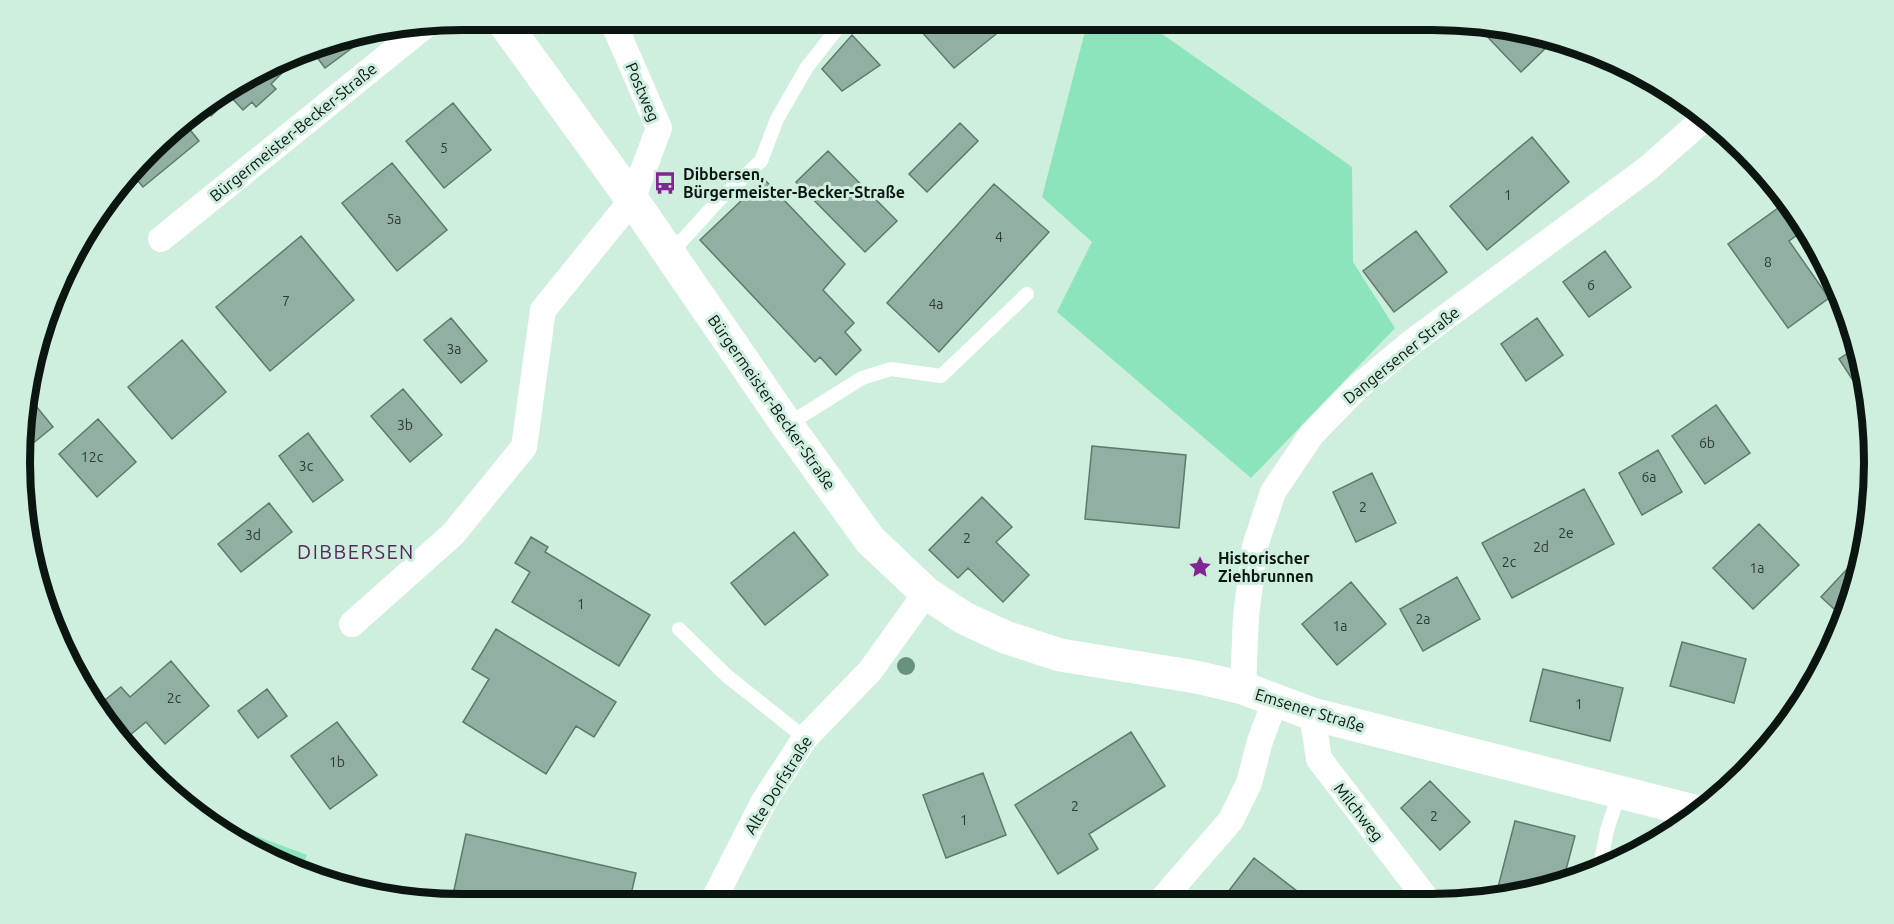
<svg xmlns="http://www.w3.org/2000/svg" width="1894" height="924" font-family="Ubuntu,sans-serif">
	<rect width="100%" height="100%" fill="#ceeede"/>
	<path fill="#8ce4bb" d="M 1088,20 L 1142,20 L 1352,167 L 1353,262 L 1395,328 L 1251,478 L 1057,312 L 1092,242 L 1042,197 Z
		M 210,819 L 307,855 L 300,872 L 267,859 Z"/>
	<path fill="#92b0a1" stroke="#5e7a6c" stroke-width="1.5" d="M 914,20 L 1001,20 L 1006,26 L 954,68 L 912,21 Z
		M 1487,25 L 1546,34 L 1556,38 L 1521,72 L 1481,30 Z
		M 852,35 L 880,65 L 842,91 L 822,69 Z
		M 356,37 L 360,42 L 325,68 L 310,48 L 319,43 Z
		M 1593,52 L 1609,58 L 1602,64 Z
		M 276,66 L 282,73 L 271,84 L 276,89 L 256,107 L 252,102 L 243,110 L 227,93 Z
		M 1640,73 L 1674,94 L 1665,102 Z
		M 227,93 L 231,97 L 211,116 L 202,106 Z
		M 453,103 L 491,150 L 444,188 L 406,141 Z
		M 183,121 L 199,141 L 143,187 L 133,175 Z
		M 960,123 L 978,141 L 927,192 L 909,174 Z
		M 1532,137 L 1569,182 L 1487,250 L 1450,206 Z
		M 828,151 L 897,221 L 865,252 L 796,182 Z
		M 392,163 L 447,230 L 397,271 L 342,203 Z
		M 764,179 L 845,264 L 823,290 L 854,323 L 845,332 L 861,350 L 836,375 L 820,357 L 815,362 L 700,240 Z
		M 994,184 L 1049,232 L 939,352 L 887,303 Z
		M 1785,203 L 1804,230 L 1789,241 L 1829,298 L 1788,328 L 1728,244 Z
		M 1416,231 L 1447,272 L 1394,312 L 1363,271 Z
		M 301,236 L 354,300 L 270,371 L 216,307 Z
		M 1605,251 L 1631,287 L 1589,317 L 1563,282 Z
		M 451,318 L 487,361 L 461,383 L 424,340 Z
		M 1537,318 L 1563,355 L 1526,381 L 1501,344 Z
		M 182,340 L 226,392 L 172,439 L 128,387 Z
		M 1857,347 L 1871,404 L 1871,408 L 1839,359 Z
		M 403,389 L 442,435 L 410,462 L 371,416 Z
		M 27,395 L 53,427 L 26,449 Z
		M 1716,405 L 1750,453 L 1705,484 L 1672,436 Z
		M 98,419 L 136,462 L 97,497 L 59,454 Z
		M 308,433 L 343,480 L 313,502 L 279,456 Z
		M 1092,446 L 1186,455 L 1179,528 L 1085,519 Z
		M 1658,450 L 1682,492 L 1642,515 L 1619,473 Z
		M 1372,473 L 1396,523 L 1356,542 L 1333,492 Z
		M 1584,489 L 1614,544 L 1512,598 L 1482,543 Z
		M 982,497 L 1012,527 L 996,542 L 1029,575 L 1003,602 L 968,568 L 958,578 L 929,550 Z
		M 269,503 L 292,532 L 241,572 L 218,544 Z
		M 1759,524 L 1799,565 L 1753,609 L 1713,568 Z
		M 794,532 L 828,575 L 765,625 L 731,583 Z
		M 531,537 L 548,547 L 545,552 L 650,615 L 619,666 L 512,602 L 530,572 L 515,563 Z
		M 1863,552 L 1860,576 L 1844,618 L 1821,597 Z
		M 1457,577 L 1480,619 L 1423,651 L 1400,609 Z
		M 1351,582 L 1386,624 L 1337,665 L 1302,624 Z
		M 496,629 L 616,702 L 594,737 L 576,726 L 546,774 L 463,722 L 489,679 L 472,669 Z
		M 1682,642 L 1746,659 L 1734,703 L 1670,686 Z
		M 171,661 L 209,706 L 165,744 L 146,722 L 124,740 L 99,705 L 121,687 L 130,697 Z
		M 1543,669 L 1623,688 L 1610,741 L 1530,721 Z
		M 267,689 L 287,716 L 258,738 L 238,711 Z
		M 337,722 L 377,775 L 330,809 L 291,756 Z
		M 1131,732 L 1165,786 L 1089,834 L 1098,849 L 1058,874 L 1015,805 Z
		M 983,773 L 1006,835 L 946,858 L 923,795 Z
		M 1430,781 L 1470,822 L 1440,850 L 1401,808 Z
		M 1515,821 L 1575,836 L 1563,881 L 1495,899 Z
		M 466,834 L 636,873 L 629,903 L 451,904 Z
		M 1619,850 L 1633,853 L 1616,862 Z
		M 1254,858 L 1306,898 L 1304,901 L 1221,901 Z
		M 415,891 L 415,901 L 362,892 Z"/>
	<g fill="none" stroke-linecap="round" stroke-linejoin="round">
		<path stroke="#fff" stroke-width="14" d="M 669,255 L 718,201 L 761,161 L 777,119 L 807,67 L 844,20
			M 787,425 L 862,378 L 891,369 L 941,376 L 1027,294
			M 679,629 L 727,676 L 805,738
			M 1599,871 L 1607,830 L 1620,791"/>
		<path stroke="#fff" stroke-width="26" d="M 161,239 L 426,25
			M 352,624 L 453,534 L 524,447 L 543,310 L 632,200 L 659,128 L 612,20
			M 1243,688 L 1246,616 L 1255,546 L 1273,492 L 1312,434 L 1357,388 L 1412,342 L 1647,169 L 1707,116
			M 1312,714 L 1319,759 L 1428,901
			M 1160,902 L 1231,820 L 1249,783 L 1260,741 L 1275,701
			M 712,903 L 764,801 L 805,738 L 870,671 L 926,593"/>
		<path stroke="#fff" stroke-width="33" d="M 502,20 L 636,205 L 787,425 L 870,540 L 926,593 L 964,618 L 1005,637 L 1060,655 L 1196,677 L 1243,688 L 1312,714 L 1702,813"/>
	</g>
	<circle fill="#68927f" cx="906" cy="666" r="9"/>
	<defs>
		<g id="bus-bare" transform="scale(1.8)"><path d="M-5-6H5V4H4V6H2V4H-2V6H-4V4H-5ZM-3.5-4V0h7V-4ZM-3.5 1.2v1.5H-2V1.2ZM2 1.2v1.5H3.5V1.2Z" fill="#812592" stroke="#ceeede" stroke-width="2.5" paint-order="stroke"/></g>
		<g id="sight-bare" transform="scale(1.8)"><path d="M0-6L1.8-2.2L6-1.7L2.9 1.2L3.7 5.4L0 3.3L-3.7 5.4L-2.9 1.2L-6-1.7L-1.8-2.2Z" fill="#812592" stroke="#ceeede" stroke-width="2.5" paint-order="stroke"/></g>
	</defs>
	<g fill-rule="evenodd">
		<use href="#bus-bare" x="665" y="183"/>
		<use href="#sight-bare" x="1200" y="567"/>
	</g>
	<g text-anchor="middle" stroke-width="6" stroke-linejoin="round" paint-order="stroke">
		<g font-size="14" fill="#2d3c35">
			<text x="444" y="153">5</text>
			<text x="1508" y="200">1</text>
			<text x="394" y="224">5a</text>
			<text x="999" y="242">4</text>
			<text x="1768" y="267">8</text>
			<text x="1591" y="290">6</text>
			<text x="286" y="306">7</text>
			<text x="936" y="309">4a</text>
			<text x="454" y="354">3a</text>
			<text x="405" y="430">3b</text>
			<text x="1707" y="448">6b</text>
			<text x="92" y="462">12c</text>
			<text x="306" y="471">3c</text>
			<text x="1649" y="482">6a</text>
			<text x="1363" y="512">2</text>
			<text x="1566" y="538">2e</text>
			<text x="253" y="540">3d</text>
			<text x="967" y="543">2</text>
			<text x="1541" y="552">2d</text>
			<text x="1509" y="567">2c</text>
			<text x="1757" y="573">1a</text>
			<text x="581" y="609">1</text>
			<text x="1423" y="624">2a</text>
			<text x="1340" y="631">1a</text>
			<text x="174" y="703">2c</text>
			<text x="1579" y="709">1</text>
			<text x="337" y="767">1b</text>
			<text x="1075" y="811">2</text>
			<text x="1434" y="821">2</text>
			<text x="964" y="825">1</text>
		</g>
		<g font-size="16" fill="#0b1611" stroke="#ceeede">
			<text transform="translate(643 92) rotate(67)" y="6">Postweg</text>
			<text transform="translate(293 132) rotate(-39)" y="6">Bürgermeister-Becker-Straße</text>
			<text transform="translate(1401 355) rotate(-39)" y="6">Dangersener Straße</text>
			<text transform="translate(772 402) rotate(55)" y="6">Bürgermeister-Becker-Straße</text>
			<text transform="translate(1310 710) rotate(17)" y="6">Emsener Straße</text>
			<text transform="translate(778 785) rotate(-58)" y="6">Alte Dorfstraße</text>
			<text transform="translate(1359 812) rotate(52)" y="6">Milchweg</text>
		</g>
		<g font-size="16" font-weight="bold" fill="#0b1611" stroke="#ceeede" text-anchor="start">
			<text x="683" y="180">Dibbersen,<tspan x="683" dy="18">Bürgermeister-Becker-Straße</tspan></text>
			<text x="1218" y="564">Historischer<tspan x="1218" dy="18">Ziehbrunnen</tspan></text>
		</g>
		<g font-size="20" letter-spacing="1.5" fill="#562a5e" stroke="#ceeede">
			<text x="356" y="559">DIBBERSEN</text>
		</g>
	</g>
	<path d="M0 0H1894V924H0ZM462 30H1432A432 432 0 0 1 1864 462V462A432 432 0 0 1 1432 894H462A432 432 0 0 1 30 462V462A432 432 0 0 1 462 30Z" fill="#ceeede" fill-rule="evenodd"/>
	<path fill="none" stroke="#0b1611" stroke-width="8" d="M462 30H1432A432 432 0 0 1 1864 462V462A432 432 0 0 1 1432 894H462A432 432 0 0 1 30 462V462A432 432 0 0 1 462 30Z"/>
</svg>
